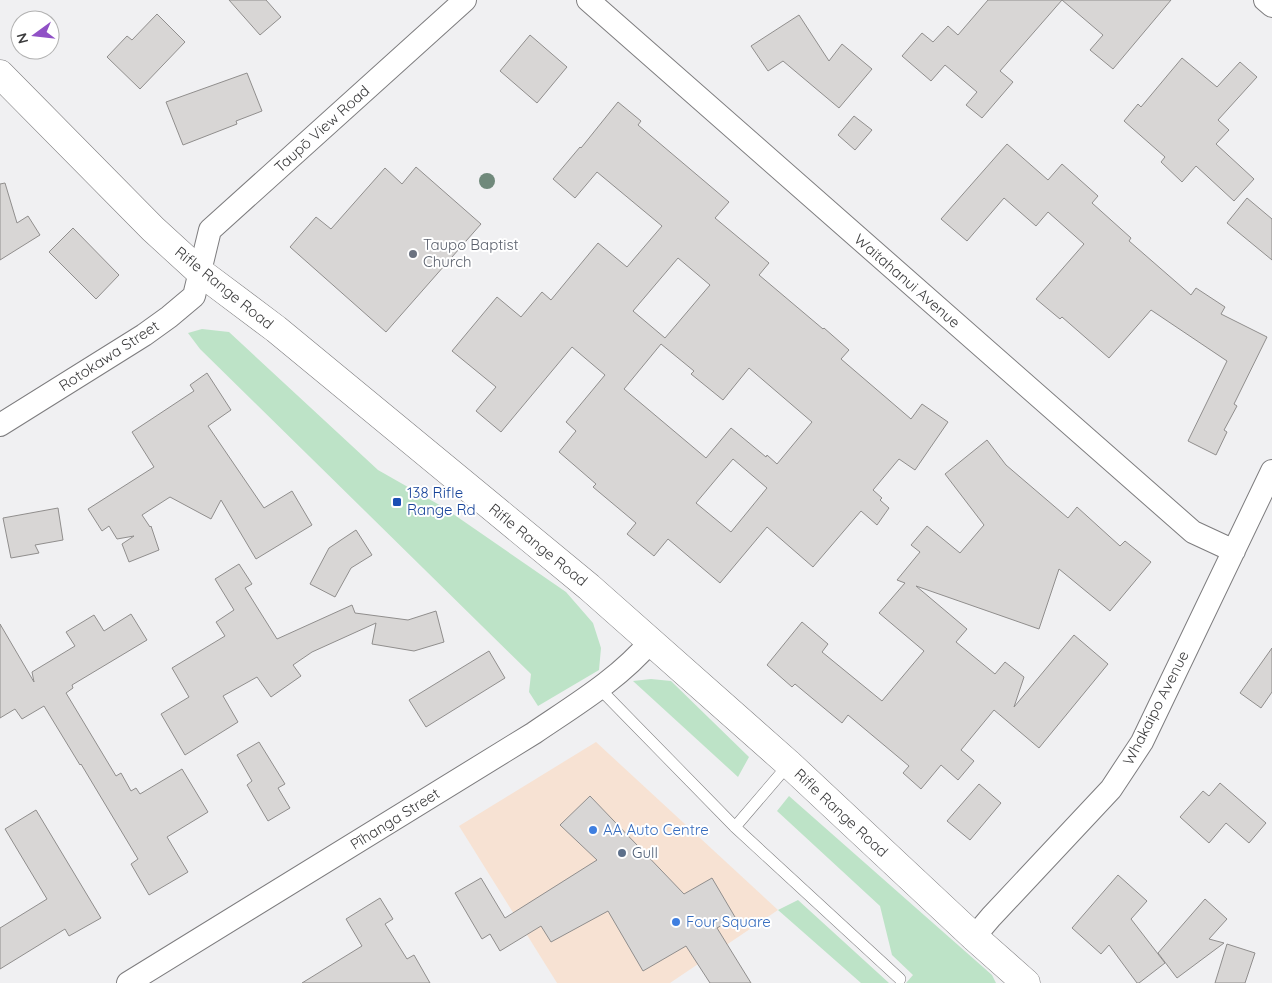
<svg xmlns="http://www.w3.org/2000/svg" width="1272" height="983" font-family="Quicksand,sans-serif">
	<rect width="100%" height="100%" fill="#f0f0f2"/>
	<path fill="#f7e2d3" d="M 596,742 L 778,910 L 670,983 L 557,983 L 459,826 Z"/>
	<path fill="#bde3c7" d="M 202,329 L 229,332 L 378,470 L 443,507 L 566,592 L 593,623 L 601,648 L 599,670 L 538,706 L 529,692 L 531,674 L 200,349 L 188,333 Z
		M 651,679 L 671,681 L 749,757 L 738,777 L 633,681 Z
		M 789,796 L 992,975 L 996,983 L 906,983 L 913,975 L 892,955 L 880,906 L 777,811 Z
		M 798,900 L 889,983 L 861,983 L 778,910 Z"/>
	<path fill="#d8d6d5" stroke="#908e8d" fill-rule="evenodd" d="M 229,0 L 266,0 L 281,17 L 260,35 Z
		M 988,0 L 1062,0 L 1000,71 L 1013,82 L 982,118 L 966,105 L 977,92 L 945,65 L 931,81 L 902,56 L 922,33 L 933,42 L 948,26 L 958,35 Z
		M 1062,0 L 1171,0 L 1113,69 L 1090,50 L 1103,35 Z
		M 157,14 L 185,42 L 140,89 L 107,57 L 127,36 L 132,40 Z
		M 799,15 L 829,61 L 842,44 L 872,69 L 839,108 L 783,61 L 768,71 L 751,46 Z
		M 530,35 L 567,67 L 537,103 L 500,71 Z
		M 1182,58 L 1217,87 L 1240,62 L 1257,77 L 1218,120 L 1229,130 L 1216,144 L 1254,179 L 1234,201 L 1196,166 L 1182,182 L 1161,162 L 1165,157 L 1124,121 L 1138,104 L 1141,107 Z
		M 247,73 L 262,111 L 236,121 L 237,124 L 183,145 L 166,102 Z
		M 618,102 L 641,121 L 638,125 L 729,202 L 715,218 L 769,263 L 759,275 L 823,329 L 824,328 L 849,350 L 841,359 L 911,419 L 922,404 L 948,422 L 915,470 L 899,459 L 873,490 L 882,498 L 880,500 L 889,508 L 877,525 L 861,511 L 813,567 L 767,527 L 720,583 L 668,539 L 654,556 L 627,534 L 636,523 L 593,487 L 596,484 L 559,452 L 576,431 L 566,422 L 605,375 L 572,347 L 501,432 L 476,411 L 496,387 L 452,351 L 497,297 L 521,317 L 542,292 L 551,300 L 598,243 L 627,267 L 662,226 L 597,172 L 575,198 L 553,179 L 580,147 L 581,148 ZM 678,258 L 710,285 L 665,338 L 633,311 ZM 661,344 L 694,371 L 691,374 L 723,400 L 749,368 L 812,422 L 777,464 L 767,455 L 766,457 L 731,428 L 706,458 L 624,389 ZM 733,459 L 767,488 L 731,532 L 696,503 Z
		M 854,116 L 872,130 L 855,150 L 838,135 Z
		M 1007,144 L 1048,180 L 1062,164 L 1098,196 L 1092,203 L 1131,238 L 1129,241 L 1191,295 L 1196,288 L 1225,307 L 1221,314 L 1267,337 L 1234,404 L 1237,406 L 1224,430 L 1227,432 L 1216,455 L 1188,441 L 1227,361 L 1151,310 L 1109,358 L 1062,317 L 1060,319 L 1036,299 L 1084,244 L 1048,212 L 1036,226 L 1004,198 L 967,241 L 941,219 Z
		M 416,167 L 481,224 L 386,332 L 290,247 L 316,217 L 331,229 L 385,168 L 402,184 Z
		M 5,183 L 17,223 L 28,216 L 40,235 L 0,260 L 0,184 Z
		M 1247,198 L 1272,219 L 1272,260 L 1227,223 Z
		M 73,228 L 119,275 L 96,299 L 49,252 Z
		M 207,373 L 231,410 L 208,426 L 264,508 L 292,491 L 312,525 L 256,559 L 221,500 L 211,519 L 170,497 L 142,515 L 150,527 L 151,526 L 159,550 L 129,562 L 122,544 L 134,536 L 117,539 L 109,526 L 102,531 L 88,509 L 154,467 L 132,432 L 194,391 L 190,385 Z
		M 987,440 L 1006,465 L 1068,518 L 1077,507 L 1120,546 L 1125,541 L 1151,562 L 1110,611 L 1059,569 L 1039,629 L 916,586 L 967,629 L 956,642 L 995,674 L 1005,662 L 1024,677 L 1014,707 L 1074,635 L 1108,664 L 1039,748 L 994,710 L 961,750 L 974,761 L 958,780 L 941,765 L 921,789 L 903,773 L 909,766 L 848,715 L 842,723 L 795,684 L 792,687 L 767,665 L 802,622 L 828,644 L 822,652 L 882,701 L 924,651 L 879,613 L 905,583 L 897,580 L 920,552 L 911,545 L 927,526 L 960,553 L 984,525 L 945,474 Z
		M 58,508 L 63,540 L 35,545 L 39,553 L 11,558 L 3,518 Z
		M 356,530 L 372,555 L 351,568 L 335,597 L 310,584 L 329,548 Z
		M 239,564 L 252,584 L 245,588 L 277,639 L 352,605 L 355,613 L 408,620 L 436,611 L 444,642 L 414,651 L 372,644 L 376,623 L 312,652 L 293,665 L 301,676 L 271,697 L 257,677 L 223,696 L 238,722 L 185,755 L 161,714 L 189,697 L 172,668 L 225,636 L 216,622 L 234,610 L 215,579 Z
		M 131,614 L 147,640 L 72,685 L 73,688 L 66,693 L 116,776 L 121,773 L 131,791 L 136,788 L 140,794 L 182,769 L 208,812 L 167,837 L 188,872 L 149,895 L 131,864 L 138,859 L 81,764 L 80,765 L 44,706 L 22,719 L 15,709 L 0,718 L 0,624 L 34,682 L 32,672 L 75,646 L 66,632 L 94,615 L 104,631 Z
		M 1272,648 L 1272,692 L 1261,708 L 1240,693 Z
		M 489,651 L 505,678 L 426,727 L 409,700 Z
		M 259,742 L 285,784 L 278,788 L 290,808 L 268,821 L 247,785 L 252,781 L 237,755 Z
		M 1220,783 L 1266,823 L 1249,843 L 1226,823 L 1209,843 L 1180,817 L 1203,791 L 1209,796 Z
		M 979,784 L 1001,803 L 970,840 L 947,821 Z
		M 590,796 L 684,894 L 712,878 L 735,917 L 717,928 L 751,983 L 710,983 L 686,946 L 643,971 L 608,911 L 551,942 L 541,926 L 500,951 L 490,934 L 482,939 L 455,893 L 481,878 L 505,918 L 597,860 L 560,825 Z
		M 36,810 L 101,918 L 69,936 L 65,929 L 0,969 L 0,928 L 47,899 L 5,829 Z
		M 1118,875 L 1147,901 L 1131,919 L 1165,963 L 1139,983 L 1137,983 L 1109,945 L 1101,954 L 1072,928 Z
		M 380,898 L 393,919 L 385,924 L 407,959 L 414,955 L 430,983 L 302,983 L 362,946 L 346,919 Z
		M 1205,899 L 1227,919 L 1209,939 L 1224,943 L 1177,978 L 1158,953 Z
		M 1227,944 L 1255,953 L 1245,983 L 1215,983 Z"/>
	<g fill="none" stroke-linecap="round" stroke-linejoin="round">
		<g stroke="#7d7c7e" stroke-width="12">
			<path id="service" d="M 599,688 L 735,827 L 900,979
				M 735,827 L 789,764"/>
		</g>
		<g stroke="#7d7c7e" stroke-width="24">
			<path id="minor" d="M 588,0 L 1193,532 L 1234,551
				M 1265,0 L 1272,6
				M 0,425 L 144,335 L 169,317 L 194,296 L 210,230 L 465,0
				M 974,937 L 991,917 L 1111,789 L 1142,742 L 1272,471
				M 128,983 L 534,733 C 575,705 619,679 651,641"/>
		</g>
		<g stroke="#7d7c7e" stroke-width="29">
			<path id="tertiary" d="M 0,74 L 153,229 L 200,272 L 276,329 L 589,587 L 789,764 L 974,937 L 1026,983"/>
		</g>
		<use href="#service" stroke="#fff" stroke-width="11"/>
		<use href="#minor" stroke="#fff" stroke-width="22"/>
		<use href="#tertiary" stroke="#fff" stroke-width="28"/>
	</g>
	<circle fill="#70897b" cx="487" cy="181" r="8"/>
	<circle fill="#6b7280" stroke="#fff" stroke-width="2" cx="413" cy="254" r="5"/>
	<rect fill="#1a4fb4" stroke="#fff" stroke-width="2" x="392" y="497" width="10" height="10" rx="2.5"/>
	<g fill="#3f7fe0" stroke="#fff" stroke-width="2">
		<circle cx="593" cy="830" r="5"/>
		<circle cx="676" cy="922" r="5"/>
	</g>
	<circle fill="#5c6f8a" stroke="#fff" stroke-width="2" cx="622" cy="853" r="5"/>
	<g text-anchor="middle" stroke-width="4" stroke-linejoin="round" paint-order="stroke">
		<g font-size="15" fill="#3c3c3d" stroke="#fff">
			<text transform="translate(322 129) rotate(-42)" y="5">Taupō View Road</text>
			<text transform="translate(907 281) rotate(41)" y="5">Waitahanui Avenue</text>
			<text transform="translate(224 288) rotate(39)" y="5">Rifle Range Road</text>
			<text transform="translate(109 356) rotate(-33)" y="5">Rotokawa Street</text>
			<text transform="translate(538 545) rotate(39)" y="5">Rifle Range Road</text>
			<text transform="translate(1156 708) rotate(-63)" y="5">Whakaipo Avenue</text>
			<text transform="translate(841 813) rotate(43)" y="5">Rifle Range Road</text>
			<text transform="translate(395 819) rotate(-32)" y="5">Pīhanga Street</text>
		</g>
		<g font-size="15" fill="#5b616d" stroke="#fff" text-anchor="start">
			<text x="423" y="250">Taupo Baptist<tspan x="423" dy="17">Church</tspan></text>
		</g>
		<g font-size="15" fill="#164399" stroke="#fff" text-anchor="start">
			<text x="407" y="498">138 Rifle<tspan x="407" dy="17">Range Rd</tspan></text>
		</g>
		<g font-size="15" fill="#366cbe" stroke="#fff" text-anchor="start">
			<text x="603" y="835">AA Auto Centre</text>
			<text x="686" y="927">Four Square</text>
		</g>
		<g font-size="15" fill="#4e5e75" stroke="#fff" text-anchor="start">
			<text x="632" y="858">Gull</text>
		</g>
	</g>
	<g transform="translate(35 35) rotate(255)"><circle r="24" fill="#ffffff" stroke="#b1b1b1"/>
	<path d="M0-4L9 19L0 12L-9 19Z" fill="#9051c6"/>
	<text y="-8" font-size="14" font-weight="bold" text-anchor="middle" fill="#3c3c3d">N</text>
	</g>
</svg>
